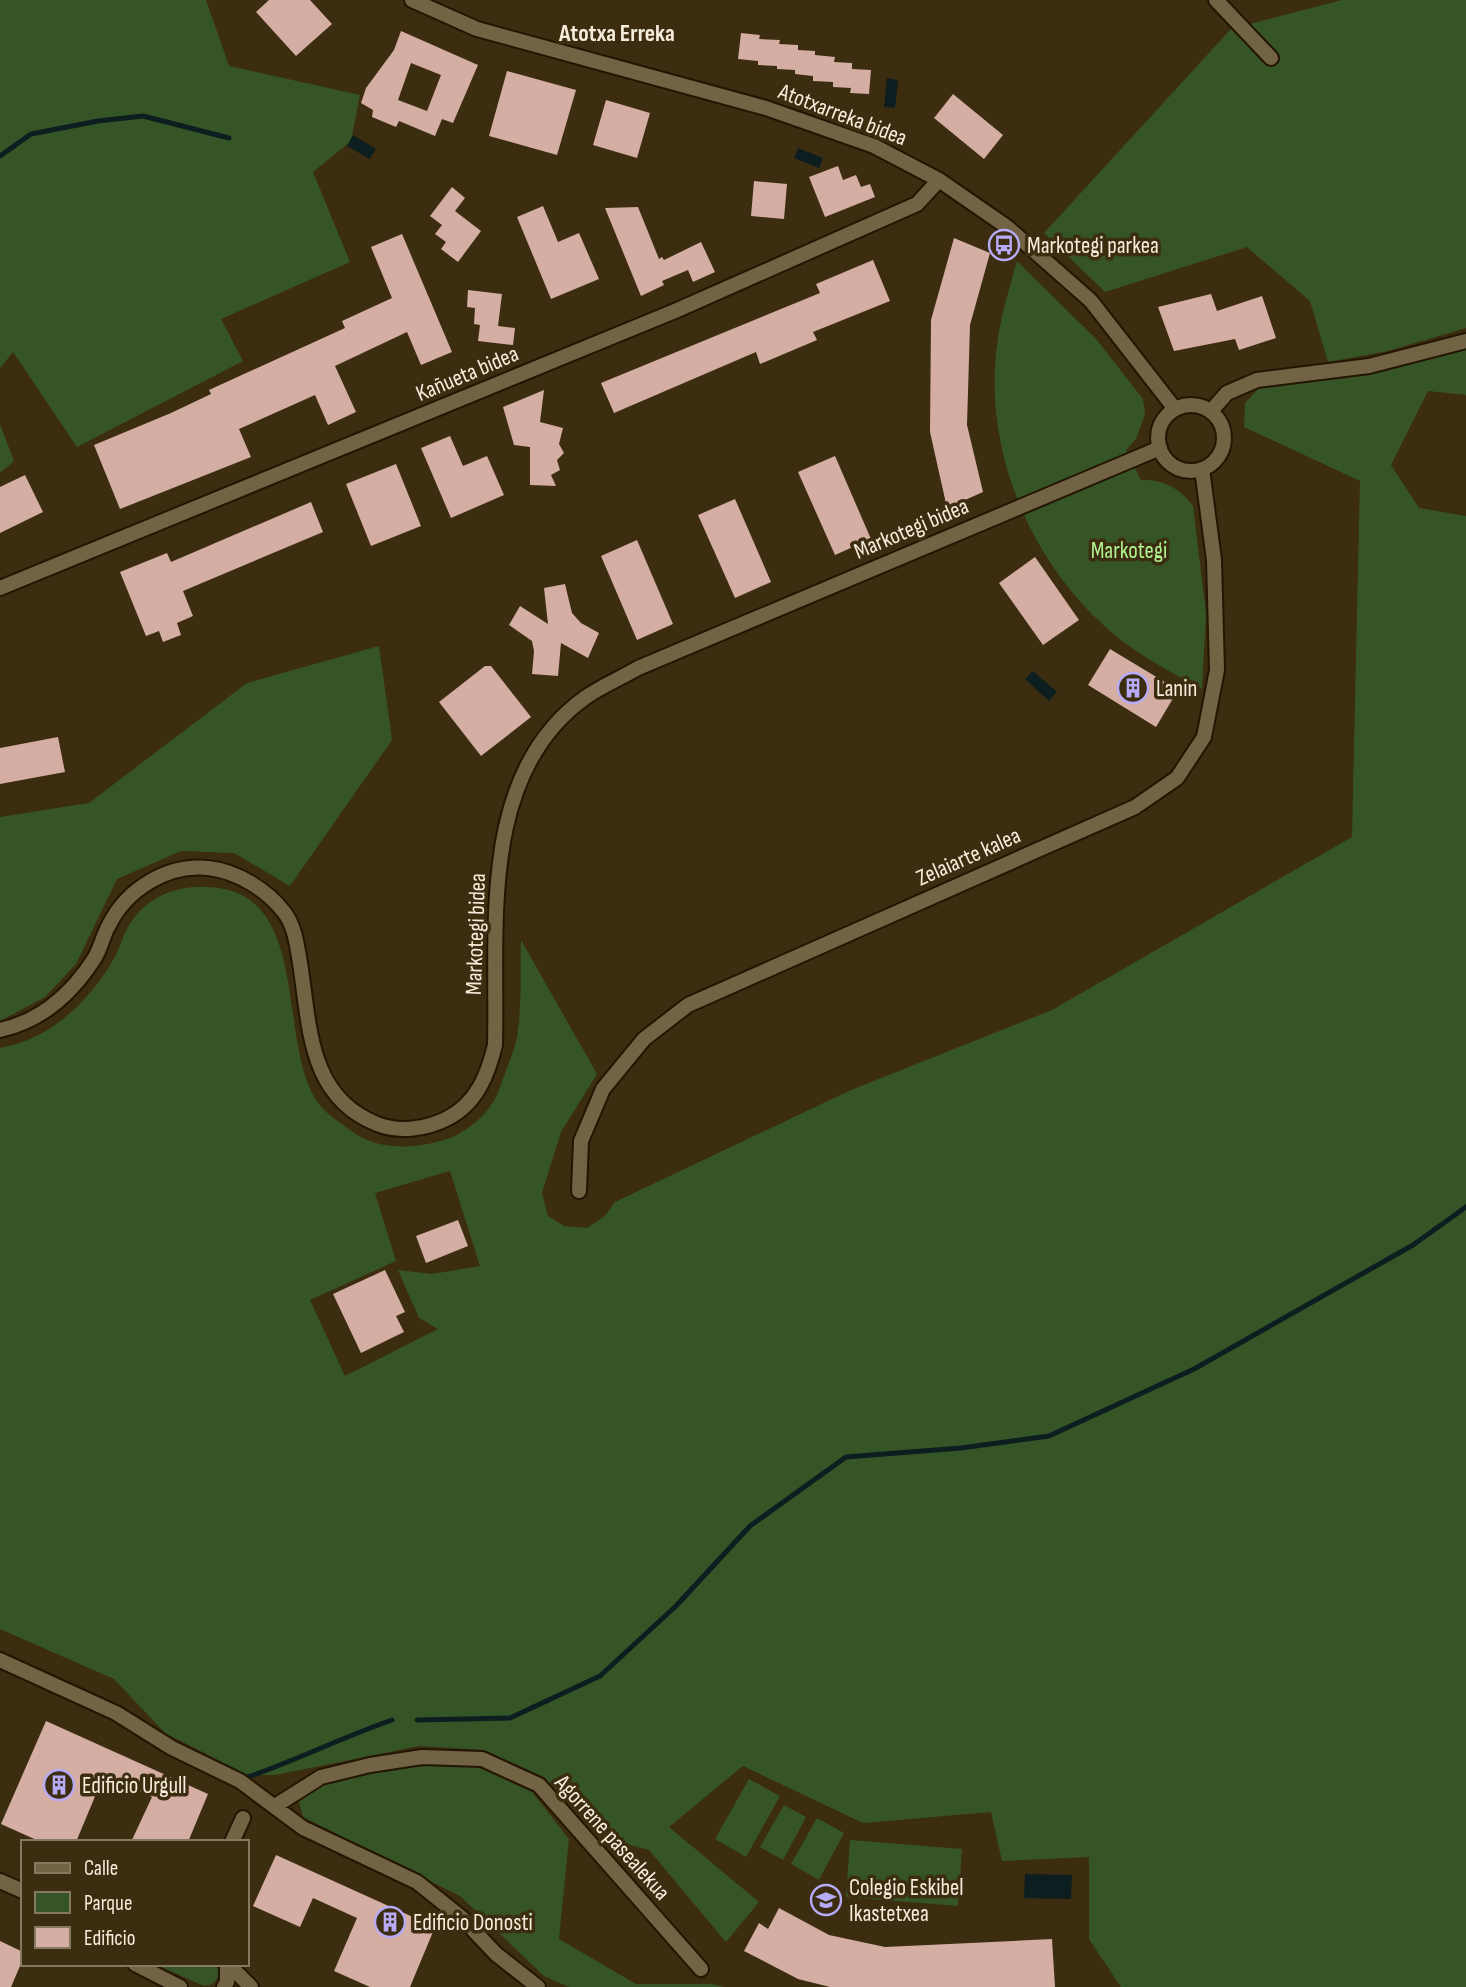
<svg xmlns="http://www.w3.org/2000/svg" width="1466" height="1987" font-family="'Sofia Sans Condensed',sans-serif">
	<rect width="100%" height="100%" fill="#3c2d10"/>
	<path fill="#365526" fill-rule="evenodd" d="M 0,0 L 206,0 L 229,66 L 360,95 L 351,141 L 313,172 L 350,262 L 221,319 L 243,361 L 77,447 L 13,352 L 0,368 Z
		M 1342,0 L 1466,0 L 1466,328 L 1388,351 L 1328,362 L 1310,301 L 1247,247 L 1105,292 L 1044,233 L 1231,29 Z
		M 1017,261 L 1097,340 L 1143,399 L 1145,414 L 1136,439 L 1126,450 L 1141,480 C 1163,479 1181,489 1193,506 L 1206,614 L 1202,689 C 1176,675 1149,661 1125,643 C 1034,574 980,451 998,338 C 1002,312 1010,286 1017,261 Z
		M 1466,350 L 1466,395 L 1428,391 L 1391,465 L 1419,508 L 1466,516 L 1466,1987 L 1121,1987 L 1089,1939 L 1089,1857 L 1002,1861 L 991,1812 L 863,1823 L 743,1766 L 669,1827 L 759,1902 L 726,1942 L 649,1850 L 600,1837 L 544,1777 L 484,1750 L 419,1746 L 275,1775 L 248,1775 L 165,1733 L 114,1679 L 0,1629 L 0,1048 C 49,1040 89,1002 113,960 C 119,951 121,941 126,931 C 144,894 184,881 224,889 C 310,906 277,1047 319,1104 C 325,1113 338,1121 347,1128 C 376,1151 412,1150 447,1139 C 468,1132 492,1111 499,1090 C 505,1071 516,1050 518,1030 C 522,1000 520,969 521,940 L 597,1074 L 561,1132 L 542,1193 L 548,1216 L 564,1226 L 587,1228 L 605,1216 L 615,1202 L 851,1090 L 1052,1010 L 1352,837 L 1360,481 L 1244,427 L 1245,403 L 1261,386 L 1384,370 ZM 450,1171 L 480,1266 L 432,1274 L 398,1270 L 419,1318 L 438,1329 L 345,1376 L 310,1300 L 396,1261 L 375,1193 Z
		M 0,424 L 14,461 L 0,473 Z
		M 379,646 L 392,740 L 290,886 L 234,853 L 181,851 L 117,879 L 76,964 L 45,997 L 0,1021 L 0,817 L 89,803 L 247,683 Z
		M 421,1764 L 476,1766 L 532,1792 L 569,1839 L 559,1939 L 636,1984 L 713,1984 L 724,1987 L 569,1987 L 544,1976 L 460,1896 L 303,1817 L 299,1802 L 324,1782 Z
		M 749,1779 L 780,1796 L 746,1857 L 715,1839 Z
		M 784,1805 L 806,1817 L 783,1860 L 760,1847 Z
		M 817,1818 L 844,1833 L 819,1880 L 791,1864 Z
		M 850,1840 L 962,1849 L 958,1906 L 846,1897 Z
		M 155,1964 L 214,1964 L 219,1971 C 217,1981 214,1985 204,1986 Z"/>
	<path fill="#0d1e20" d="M 887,78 L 898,80 L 895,108 L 884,107 Z
		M 353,135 L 376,149 L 370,159 L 347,146 Z
		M 798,148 L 823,158 L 819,168 L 794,158 Z
		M 1033,671 L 1057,692 L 1049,701 L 1025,679 Z
		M 1025,1874 L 1072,1875 L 1071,1899 L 1024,1898 Z"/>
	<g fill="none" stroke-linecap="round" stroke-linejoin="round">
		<path stroke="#0d1e20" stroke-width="5" d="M 0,156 L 31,134 L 98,121 L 143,116 L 229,138
			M 417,1720 L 510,1718 L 600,1676 L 676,1606 L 750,1526 L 846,1457 L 961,1448 L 1049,1436 L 1194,1369 L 1413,1245 L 1466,1207
			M 248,1777 C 297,1760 343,1737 392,1720"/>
	</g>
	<path fill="#d4ada3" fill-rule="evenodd" d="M 269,0 L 310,0 L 332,24 L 296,56 L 256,12 Z
		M 401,31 L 478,65 L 453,123 L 442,119 L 435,136 L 399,121 L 396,127 L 372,117 L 373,110 L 361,103 L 366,88 L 394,50 ZM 411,63 L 441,75 L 427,111 L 398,100 Z
		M 741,33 L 760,35 L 759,39 L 780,40 L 779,44 L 798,45 L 798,50 L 815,51 L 815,55 L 835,57 L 834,62 L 852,63 L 852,69 L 871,70 L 869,94 L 850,93 L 851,88 L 833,87 L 833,82 L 813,81 L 813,76 L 795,74 L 795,70 L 777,69 L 777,66 L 758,65 L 758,61 L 738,59 Z
		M 507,71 L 576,90 L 557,155 L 489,136 Z
		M 953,94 L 1003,135 L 984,159 L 934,118 Z
		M 606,100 L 650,113 L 637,158 L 593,145 Z
		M 838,166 L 843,180 L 856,175 L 861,187 L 870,184 L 875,197 L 825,217 L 809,177 Z
		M 754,181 L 787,184 L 784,219 L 751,216 Z
		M 452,187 L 465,198 L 455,211 L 481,231 L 458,262 L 441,249 L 446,242 L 435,234 L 442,225 L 430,216 Z
		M 543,206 L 558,242 L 579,233 L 599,279 L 551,299 L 517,217 Z
		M 638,207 L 659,259 L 662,257 L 664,260 L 701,242 L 715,272 L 693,282 L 688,270 L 662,281 L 664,285 L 641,296 L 605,208 Z
		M 402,234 L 452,352 L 421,365 L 407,332 L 335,366 L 356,412 L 328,425 L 315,395 L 239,429 L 251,457 L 120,509 L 94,445 L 171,413 L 211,394 L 209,390 L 345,328 L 342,321 L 392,298 L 371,247 Z
		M 954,238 L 990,253 L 970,325 L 967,425 L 983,492 L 947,508 L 930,432 L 931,320 Z
		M 873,260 L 890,301 L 813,332 L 817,340 L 760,364 L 756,352 L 614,413 L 601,383 L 820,293 L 816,284 Z
		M 468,290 L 502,294 L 498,326 L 515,328 L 513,345 L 478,341 L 480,325 L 474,324 L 475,308 L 467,307 Z
		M 1211,294 L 1217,311 L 1262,296 L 1276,338 L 1239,350 L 1235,339 L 1174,351 L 1158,307 Z
		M 544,390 L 540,422 L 563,428 L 559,444 L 564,453 L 557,460 L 560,470 L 551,475 L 556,486 L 530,485 L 530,447 L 514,445 L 503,407 Z
		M 450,436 L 463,466 L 487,456 L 504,495 L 451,518 L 421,448 Z
		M 835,456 L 871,539 L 835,555 L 798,472 Z
		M 396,464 L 421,526 L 371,546 L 346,484 Z
		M 25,475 L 43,512 L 0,533 L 0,487 Z
		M 735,499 L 771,582 L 735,598 L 698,515 Z
		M 311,502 L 323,532 L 183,591 L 193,616 L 177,623 L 181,635 L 163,642 L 159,631 L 146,636 L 120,572 L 167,553 L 171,562 Z
		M 637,540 L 673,624 L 637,640 L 601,556 Z
		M 1035,557 L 1079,620 L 1043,645 L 999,583 Z
		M 565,584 L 572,613 L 581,623 L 599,633 L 588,658 L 561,643 L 558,676 L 532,674 L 534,651 L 532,641 L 509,625 L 520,606 L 548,624 L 544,588 Z
		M 1110,649 L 1178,690 L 1156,727 L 1088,685 Z
		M 485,666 L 491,666 L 531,717 L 481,756 L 439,702 Z
		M 58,737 L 65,772 L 0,784 L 0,748 Z
		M 458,1220 L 468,1246 L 426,1263 L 416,1236 Z
		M 385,1270 L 405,1312 L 396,1316 L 404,1332 L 361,1353 L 333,1294 Z
		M 46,1721 L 208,1794 L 188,1842 L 131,1842 L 152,1797 L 104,1775 L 76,1842 L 41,1842 L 1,1824 Z
		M 276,1855 L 435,1927 L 410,1987 L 370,1987 L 334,1971 L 357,1918 L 313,1898 L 300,1927 L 253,1906 Z
		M 779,1908 L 829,1935 L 885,1947 L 1052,1939 L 1055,1987 L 830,1987 L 798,1979 L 744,1951 L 759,1923 L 768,1929 Z
		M 0,1941 L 23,1952 L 23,1959 L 11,1987 L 0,1987 Z"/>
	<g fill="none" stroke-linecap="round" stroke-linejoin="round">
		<g stroke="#231500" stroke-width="18">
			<path id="minor" d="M 412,0 L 477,29 L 766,108 L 874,146 L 939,180 L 1007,227 L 1091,301 L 1175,409
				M 1216,0 L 1271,58
				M1158 438a33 33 0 1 1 66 0a33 33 0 1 1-66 0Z
				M 1211,411 L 1227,393 L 1257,380 L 1369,366 L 1466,341
				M 0,588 L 675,311 L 917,204 L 939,180
				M 0,1030 C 41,1021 72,993 94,959 C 101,948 103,935 109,925 C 127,889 167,864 208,868 C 237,871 267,890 284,912 C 295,926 297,946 300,963 C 310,1026 308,1097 377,1124 C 399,1133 427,1129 448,1118 C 477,1103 488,1074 495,1045 C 498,929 477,774 586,697 C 602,686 621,678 638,668 L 1160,448
				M 579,1191 L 581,1141 L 603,1089 L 644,1039 L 688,1005 L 1135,807 L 1177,778 L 1204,737 L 1217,670 L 1214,560 L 1202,469
				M 0,1660 L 116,1713 L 172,1748 L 240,1781 L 303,1828 L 417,1882 L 462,1918 L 496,1954 L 538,1987
				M 275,1806 L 321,1777 L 370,1765 L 422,1757 L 482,1759 L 539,1785 L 701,1969
				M 232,1842 L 243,1818
				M 0,1881 L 23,1891
				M 135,1964 L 180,1987
				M 228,1964 L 251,1987
				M 224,1987 L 227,1982 L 227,1964"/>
		</g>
		<use href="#minor" stroke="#736345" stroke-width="14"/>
	</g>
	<defs>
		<g id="bus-ring" transform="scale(1.575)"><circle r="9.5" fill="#3c2d10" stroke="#b7abf8" stroke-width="1.5"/><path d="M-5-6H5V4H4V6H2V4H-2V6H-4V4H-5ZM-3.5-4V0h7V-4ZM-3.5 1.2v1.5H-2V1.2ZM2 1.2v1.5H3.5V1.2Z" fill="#b7abf8"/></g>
		<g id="building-ring" transform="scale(1.575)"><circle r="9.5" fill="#3c2d10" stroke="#b7abf8" stroke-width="1.5"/><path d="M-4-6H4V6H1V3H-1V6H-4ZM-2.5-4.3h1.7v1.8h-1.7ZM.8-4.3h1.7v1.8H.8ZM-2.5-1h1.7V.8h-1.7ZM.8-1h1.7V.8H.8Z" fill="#b7abf8"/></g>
		<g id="school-ring" transform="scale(1.575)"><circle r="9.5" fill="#3c2d10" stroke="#b7abf8" stroke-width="1.5"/><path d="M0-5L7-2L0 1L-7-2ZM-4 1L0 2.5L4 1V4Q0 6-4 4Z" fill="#b7abf8"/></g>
	</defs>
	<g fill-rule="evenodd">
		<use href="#bus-ring" x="1004" y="245"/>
		<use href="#building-ring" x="1133" y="688"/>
		<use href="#building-ring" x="59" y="1785"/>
		<use href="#school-ring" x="826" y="1900"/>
		<use href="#building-ring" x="390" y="1922"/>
	</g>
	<g text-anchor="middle" stroke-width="7" stroke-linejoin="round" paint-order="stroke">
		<g font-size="23" fill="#f5ecdb" stroke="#3c2d10">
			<text transform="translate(843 114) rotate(21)" y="8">Atotxarreka bidea</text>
			<text transform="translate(467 373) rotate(-23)" y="8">Kañueta bidea</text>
			<text transform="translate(911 528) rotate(-23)" y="8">Markotegi bidea</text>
			<text transform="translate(968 856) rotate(-24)" y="8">Zelaiarte kalea</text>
			<text transform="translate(475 934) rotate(-88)" y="8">Markotegi bidea</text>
			<text transform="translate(613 1837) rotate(48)" y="8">Agorrene pasealekua</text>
		</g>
		<g font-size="23" fill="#f5ecdb" stroke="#3c2d10" text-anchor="start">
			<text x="1027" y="253">Markotegi parkea</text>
			<text x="1156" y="696">Lanin</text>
			<text x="82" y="1793">Edificio Urgull</text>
			<text x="849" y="1895">Colegio Eskibel<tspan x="849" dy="26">Ikastetxea</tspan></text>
			<text x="413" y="1930">Edificio Donosti</text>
		</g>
		<g font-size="23" fill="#aff28f" stroke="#3c2d10">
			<text x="1129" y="558">Markotegi</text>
		</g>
		<g font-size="24" font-weight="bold" fill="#f5ecdb" stroke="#3c2d10">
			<text x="617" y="41">Atotxa Erreka</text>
		</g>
	</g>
	<rect x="21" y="1840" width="228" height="126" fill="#3c2d10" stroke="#867961" stroke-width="2"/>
	<rect x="35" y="1863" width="35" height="10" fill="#736345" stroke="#867961" stroke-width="2"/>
	<text x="84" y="1875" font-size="21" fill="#f5ecdb">Calle</text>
	<rect x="35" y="1892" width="35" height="21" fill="#365526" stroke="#867961" stroke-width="2"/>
	<text x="84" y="1910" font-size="21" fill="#f5ecdb">Parque</text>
	<rect x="35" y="1927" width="35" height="21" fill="#d4ada3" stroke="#867961" stroke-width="2"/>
	<text x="84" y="1945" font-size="21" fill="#f5ecdb">Edificio</text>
</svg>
